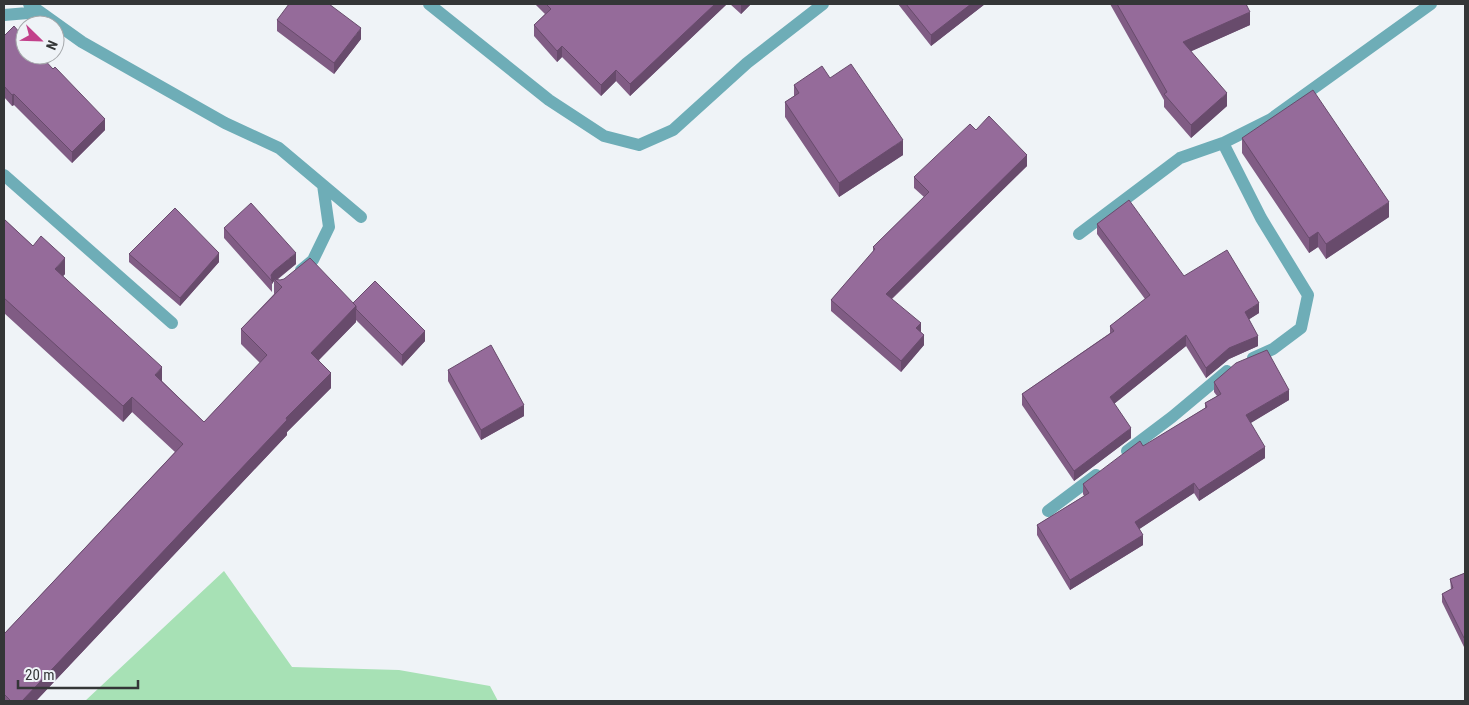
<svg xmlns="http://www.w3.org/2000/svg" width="1469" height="705" font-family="'Roboto Condensed',sans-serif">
	<rect width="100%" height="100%" fill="#eff3f7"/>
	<path fill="#a7e1b5" d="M 224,571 L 292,667 L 399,670 L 490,686 L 498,701 L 85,701 Z"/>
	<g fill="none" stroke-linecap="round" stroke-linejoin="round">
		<path stroke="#6eadb7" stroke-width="12" d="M 29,4 L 82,42 L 225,123 L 279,148 L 361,217
			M 4,15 L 40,12
			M 4,175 L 172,323
			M 301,270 L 313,260 L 329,227 L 323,185"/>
		<path stroke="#6eadb7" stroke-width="12" d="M 429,4 L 549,100 L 604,136 L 639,145 L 673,130 L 747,63 L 823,4
			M 1223,143 L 1261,218 L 1308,295 L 1301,328 L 1273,349 L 1253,358
			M 1079,234 L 1180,158 L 1223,143 L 1271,119 L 1431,4
			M 1127,451 L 1172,417 L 1227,371
			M 1048,511 L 1096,475"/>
	</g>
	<path fill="#805c84" d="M 535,4 L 727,4 L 630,96 L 616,81 L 601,96 L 562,57 L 557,62 L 534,36 L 534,25 L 545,14 Z
		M 730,4 L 751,4 L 741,14 Z
		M 898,4 L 985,4 L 931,46 Z
		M 1110,4 L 1246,4 L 1250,25 L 1191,51 L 1227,106 L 1191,138 L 1164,107 L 1164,100 Z
		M 277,20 L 361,39 L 334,74 L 277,31 Z
		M 4,36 L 53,69 L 105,130 L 72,163 L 14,105 L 12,106 L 4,97 Z
		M 830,78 L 903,155 L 839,197 L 785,117 L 785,102 L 794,96 L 794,85 Z
		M 976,130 L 1027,166 L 892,299 L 921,332 L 924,345 L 901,372 L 831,311 L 831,300 L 873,252 L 873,247 L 924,197 L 914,188 L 914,177 Z
		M 1242,138 L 1389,217 L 1326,259 L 1318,247 L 1309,253 L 1242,153 Z
		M 4,219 L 33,246 L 65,274 L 63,276 L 162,381 L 204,422 L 260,363 L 241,344 L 241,329 L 274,294 L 274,281 L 272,284 L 272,292 L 224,238 L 224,228 L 296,264 L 277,280 L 353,303 L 425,341 L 402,366 L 356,320 L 356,322 L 319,360 L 331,388 L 287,432 L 287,435 L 36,701 L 4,701 L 4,634 L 175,452 L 132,412 L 123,422 L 4,313 Z
		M 1097,224 L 1184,276 L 1259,313 L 1249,319 L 1258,346 L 1229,359 L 1206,378 L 1186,346 L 1114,404 L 1131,438 L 1074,481 L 1022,405 L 1022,394 L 1110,333 L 1110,326 L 1145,299 L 1097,234 Z
		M 129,254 L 219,262 L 180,306 L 129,262 Z
		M 448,370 L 524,416 L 481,440 L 448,381 Z
		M 1214,382 L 1289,400 L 1250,423 L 1265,458 L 1199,501 L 1194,493 L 1139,529 L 1143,545 L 1070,590 L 1037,535 L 1037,525 L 1084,496 L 1083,494 L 1083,484 L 1205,408 L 1205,403 L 1217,396 L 1214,392 Z
		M 1465,573 L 1465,647 L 1464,647 L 1442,602 L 1442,594 L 1451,590 L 1450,579 Z"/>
	<path fill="#684b6c" d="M 715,4 L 727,4 L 630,96 L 630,84 Z
		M 741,4 L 751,4 L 741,14 Z
		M 971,4 L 985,4 L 931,46 L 931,35 Z
		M 1250,12 L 1250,25 L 1183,55 L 1183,42 Z
		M 361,28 L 361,39 L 334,74 L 334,63 Z
		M 562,46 L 562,57 L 557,62 L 557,51 Z
		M 616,70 L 616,81 L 601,96 L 601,85 Z
		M 1227,93 L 1227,106 L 1191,138 L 1191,125 Z
		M 14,94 L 14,105 L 12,106 L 12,95 Z
		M 105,119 L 105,130 L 72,163 L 72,152 Z
		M 903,140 L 903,155 L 839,197 L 839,183 Z
		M 1027,155 L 1027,166 L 886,304 L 886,294 Z
		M 1389,202 L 1389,217 L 1326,259 L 1326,244 Z
		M 1318,232 L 1318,247 L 1309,253 L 1309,238 Z
		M 219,253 L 219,262 L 180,306 L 180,298 Z
		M 296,253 L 296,264 L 276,280 L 274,279 L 274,281 L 272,284 L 271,275 L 274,271 Z
		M 65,258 L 65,274 L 55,285 L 55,269 Z
		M 1259,303 L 1259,313 L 1245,322 L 1245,312 Z
		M 356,306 L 356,322 L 311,368 L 311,353 Z
		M 921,323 L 921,334 L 916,328 Z
		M 425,331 L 425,341 L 402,366 L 402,355 Z
		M 924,335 L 924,345 L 901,372 L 901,361 Z
		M 1186,335 L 1186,346 L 1110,407 L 1110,397 Z
		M 1258,336 L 1258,346 L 1229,359 L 1206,378 L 1206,368 L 1229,348 Z
		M 162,367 L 162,383 L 155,375 Z
		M 331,373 L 331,388 L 287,432 L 287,435 L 36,701 L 22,701 L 286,418 Z
		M 1289,390 L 1289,400 L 1246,426 L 1246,415 Z
		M 132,397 L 132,412 L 123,422 L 123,406 Z
		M 524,405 L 524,416 L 481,440 L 481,430 Z
		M 1131,428 L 1131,438 L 1074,481 L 1074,471 Z
		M 1265,447 L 1265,458 L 1199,501 L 1199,490 Z
		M 1194,483 L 1194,493 L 1135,532 L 1135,522 Z
		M 1143,535 L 1143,545 L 1070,590 L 1070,580 Z"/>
	<path fill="#956b9a" stroke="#684b6c" d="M 289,4 L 329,4 L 361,28 L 334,63 L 277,20 Z
		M 546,4 L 715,4 L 630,84 L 616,70 L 601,85 L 562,46 L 557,51 L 534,25 L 551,9 Z
		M 906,4 L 971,4 L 931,35 Z
		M 1117,4 L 1246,4 L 1250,12 L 1183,42 L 1227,93 L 1191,125 L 1164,94 L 1167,92 Z
		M 14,26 L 25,39 L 25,55 L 40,55 L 53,69 L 55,67 L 105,119 L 72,152 L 14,94 L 12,95 L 4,86 L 4,36 Z
		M 851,64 L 903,140 L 839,183 L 785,102 L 799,93 L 794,85 L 822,66 L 830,78 Z
		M 1313,90 L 1389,202 L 1326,244 L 1318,232 L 1309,238 L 1242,138 Z
		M 989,116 L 1027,155 L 886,294 L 921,323 L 916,328 L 924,335 L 901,361 L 831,300 L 875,249 L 873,247 L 929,192 L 914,177 L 970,124 L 976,130 Z
		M 1129,200 L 1184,276 L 1227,250 L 1259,303 L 1245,312 L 1258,336 L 1229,348 L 1206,368 L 1186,335 L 1110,397 L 1131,428 L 1074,471 L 1022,394 L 1114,331 L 1110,326 L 1150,295 L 1097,224 Z
		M 251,203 L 296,253 L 274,271 L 271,275 L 272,281 L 224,228 Z
		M 175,208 L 219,253 L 180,298 L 129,254 Z
		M 4,219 L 33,246 L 41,236 L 65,258 L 55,269 L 162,367 L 155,375 L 204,422 L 267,355 L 241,329 L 282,287 L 274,279 L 280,280 L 284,279 L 310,258 L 356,306 L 311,353 L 331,373 L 286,418 L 287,420 L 22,701 L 11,701 L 4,694 L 4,634 L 183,444 L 132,397 L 123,406 L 4,298 Z
		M 375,281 L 425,331 L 402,355 L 356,309 L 356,306 L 353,303 Z
		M 491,345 L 524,405 L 481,430 L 448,370 Z
		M 1267,350 L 1289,390 L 1246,415 L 1265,447 L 1199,490 L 1194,483 L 1135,522 L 1143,535 L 1070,580 L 1037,525 L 1089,493 L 1083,484 L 1140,441 L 1143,446 L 1207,407 L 1205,403 L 1221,394 L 1214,382 L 1236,363 Z
		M 1465,573 L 1465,638 L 1464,638 L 1442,594 L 1453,588 L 1450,579 Z"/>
	<rect width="1469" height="705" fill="none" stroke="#343637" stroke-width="10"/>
	<g transform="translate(40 40) rotate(113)"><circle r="24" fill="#eff3f7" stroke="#a4a7aa"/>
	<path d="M0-4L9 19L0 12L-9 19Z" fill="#c2418b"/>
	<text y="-8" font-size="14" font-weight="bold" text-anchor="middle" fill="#343637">N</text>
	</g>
	<path d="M18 680v8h120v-8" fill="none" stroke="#343637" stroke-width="2.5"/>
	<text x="25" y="680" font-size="15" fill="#343637" stroke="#eff3f7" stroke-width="4" paint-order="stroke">20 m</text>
</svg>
